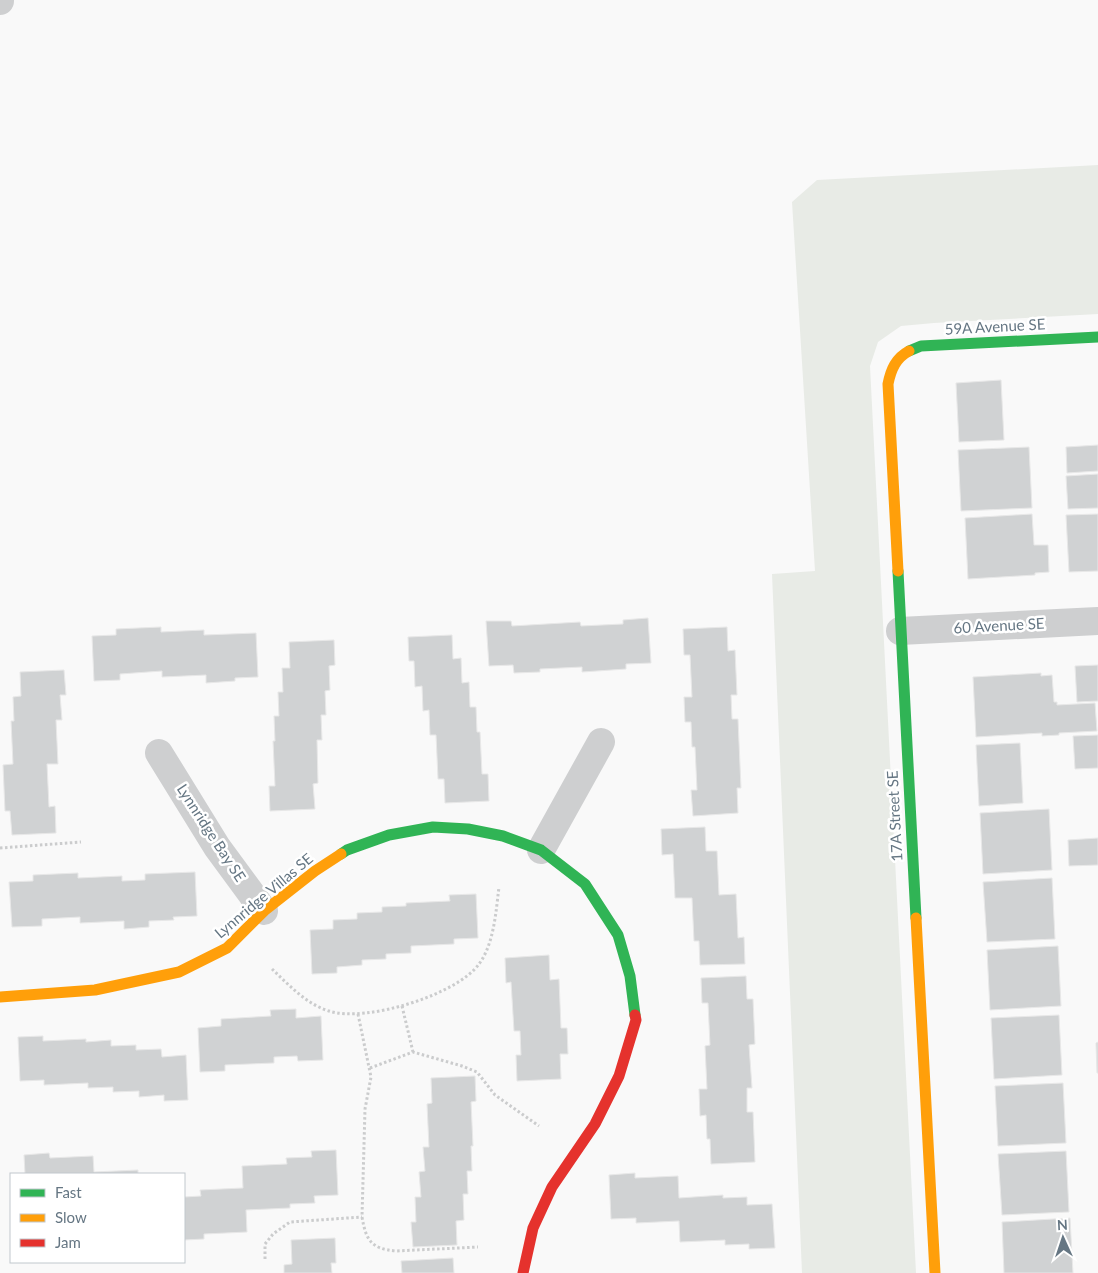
<svg xmlns="http://www.w3.org/2000/svg" width="1098" height="1273" font-family="Lato,sans-serif">
	<rect width="100%" height="100%" fill="#f9f9f9"/>
	<path fill="#e8ebe6" d="M 1098,165 L 1098,314 L 934,323 L 901,326 L 878,342 L 870,366 L 916,1273 L 802,1273 L 772,574 L 815,571 L 792,202 L 817,180 Z"/>
	<path fill="#d0d2d3" stroke="#e8e8e8" d="M 1001,380 L 1004,440 L 959,442 L 956,383 Z
		M 1098,445 L 1098,471 L 1067,473 L 1066,447 Z
		M 1029,447 L 1032,508 L 961,511 L 958,450 Z
		M 1098,474 L 1098,508 L 1068,509 L 1066,476 Z
		M 1032,514 L 1034,545 L 1048,545 L 1049,572 L 1035,573 L 1035,575 L 968,579 L 965,518 Z
		M 1098,514 L 1098,571 L 1069,572 L 1066,515 Z
		M 648,618 L 651,663 L 626,664 L 626,669 L 582,672 L 582,667 L 540,669 L 540,672 L 514,673 L 513,665 L 489,666 L 486,621 L 511,621 L 512,626 L 580,622 L 581,626 L 623,624 L 623,620 Z
		M 161,627 L 161,632 L 204,630 L 204,635 L 256,633 L 258,677 L 235,678 L 235,681 L 206,683 L 206,675 L 162,677 L 162,671 L 120,674 L 120,680 L 94,681 L 92,636 L 116,635 L 116,629 Z
		M 727,627 L 728,651 L 735,650 L 737,695 L 731,695 L 732,719 L 738,719 L 741,788 L 737,788 L 738,813 L 693,816 L 691,790 L 697,790 L 695,747 L 692,747 L 691,722 L 685,722 L 684,697 L 692,697 L 690,655 L 684,655 L 683,629 Z
		M 452,635 L 453,659 L 461,658 L 462,683 L 469,682 L 470,707 L 476,707 L 477,732 L 480,732 L 482,774 L 488,774 L 489,801 L 445,803 L 444,779 L 438,779 L 436,735 L 430,735 L 429,710 L 423,711 L 422,686 L 415,687 L 414,661 L 409,661 L 408,637 Z
		M 334,640 L 335,665 L 329,666 L 330,690 L 325,691 L 326,715 L 321,715 L 322,740 L 317,740 L 318,783 L 313,784 L 315,809 L 270,811 L 269,786 L 275,786 L 273,741 L 275,741 L 274,716 L 279,716 L 278,692 L 283,692 L 282,668 L 290,668 L 289,642 Z
		M 1098,665 L 1098,701 L 1077,702 L 1075,666 Z
		M 64,670 L 66,695 L 60,695 L 62,720 L 56,720 L 58,764 L 47,764 L 49,807 L 55,806 L 56,833 L 12,835 L 10,811 L 5,811 L 3,765 L 13,764 L 11,721 L 14,721 L 13,697 L 21,696 L 20,672 Z
		M 1041,673 L 1041,676 L 1052,675 L 1054,702 L 1057,702 L 1057,705 L 1095,703 L 1097,731 L 1059,733 L 1059,735 L 1042,736 L 1042,733 L 976,737 L 973,677 Z
		M 1098,735 L 1098,768 L 1075,769 L 1073,736 Z
		M 1020,743 L 1023,803 L 979,806 L 976,745 Z
		M 1049,809 L 1052,870 L 983,874 L 980,813 Z
		M 705,827 L 706,851 L 717,851 L 719,895 L 736,894 L 738,938 L 744,937 L 745,964 L 700,965 L 699,941 L 694,941 L 692,898 L 675,898 L 673,854 L 662,855 L 661,829 Z
		M 1098,838 L 1098,865 L 1069,866 L 1068,840 Z
		M 195,872 L 197,916 L 173,917 L 174,920 L 149,921 L 149,927 L 124,929 L 124,921 L 80,923 L 80,917 L 42,919 L 42,926 L 12,927 L 9,882 L 33,881 L 33,875 L 78,873 L 78,878 L 122,876 L 122,881 L 145,880 L 145,874 Z
		M 1052,878 L 1055,939 L 987,942 L 983,882 Z
		M 476,894 L 478,938 L 454,939 L 454,944 L 411,946 L 411,953 L 386,954 L 386,959 L 362,960 L 362,965 L 337,967 L 337,973 L 312,974 L 310,930 L 333,929 L 333,920 L 357,919 L 357,913 L 382,912 L 382,907 L 406,906 L 406,903 L 450,901 L 449,895 Z
		M 1058,946 L 1061,1006 L 990,1010 L 987,950 Z
		M 549,955 L 550,980 L 559,979 L 561,1028 L 567,1028 L 568,1054 L 560,1054 L 561,1079 L 517,1081 L 516,1055 L 521,1055 L 520,1031 L 514,1031 L 511,982 L 506,983 L 505,958 Z
		M 746,976 L 747,999 L 753,999 L 755,1044 L 749,1045 L 752,1088 L 747,1088 L 747,1112 L 753,1112 L 755,1162 L 711,1164 L 710,1139 L 707,1139 L 706,1115 L 700,1116 L 699,1089 L 707,1089 L 705,1046 L 710,1045 L 708,1003 L 702,1003 L 701,978 Z
		M 296,1009 L 296,1018 L 321,1016 L 323,1060 L 298,1061 L 297,1056 L 274,1057 L 274,1063 L 225,1065 L 225,1071 L 200,1072 L 198,1028 L 221,1026 L 221,1019 L 271,1016 L 270,1010 Z
		M 1059,1015 L 1062,1075 L 994,1079 L 991,1018 Z
		M 43,1036 L 43,1041 L 86,1039 L 86,1042 L 111,1040 L 111,1046 L 136,1045 L 136,1050 L 161,1049 L 162,1057 L 186,1055 L 188,1100 L 164,1101 L 164,1095 L 139,1097 L 139,1091 L 113,1092 L 113,1087 L 88,1088 L 88,1083 L 44,1085 L 44,1080 L 20,1081 L 18,1037 Z
		M 1098,1042 L 1098,1073 L 1097,1073 L 1096,1043 Z
		M 475,1076 L 476,1101 L 471,1102 L 473,1146 L 471,1146 L 472,1171 L 467,1171 L 468,1194 L 463,1194 L 464,1220 L 456,1221 L 457,1245 L 413,1247 L 411,1222 L 416,1222 L 415,1197 L 421,1197 L 419,1172 L 425,1171 L 423,1147 L 429,1147 L 427,1104 L 432,1103 L 431,1078 Z
		M 1063,1083 L 1066,1143 L 998,1146 L 995,1086 Z
		M 336,1150 L 338,1195 L 314,1196 L 315,1203 L 290,1204 L 290,1208 L 246,1210 L 247,1232 L 204,1234 L 204,1239 L 184,1240 L 184,1197 L 201,1196 L 200,1190 L 243,1188 L 242,1166 L 287,1164 L 286,1158 L 312,1157 L 311,1151 Z
		M 1066,1151 L 1069,1212 L 1002,1215 L 998,1154 Z
		M 49,1153 L 50,1158 L 93,1156 L 94,1172 L 138,1170 L 138,1174 L 25,1174 L 24,1155 Z
		M 635,1173 L 635,1178 L 678,1176 L 679,1198 L 723,1195 L 723,1198 L 747,1197 L 747,1205 L 772,1204 L 775,1248 L 749,1249 L 749,1244 L 725,1245 L 725,1240 L 680,1242 L 679,1221 L 636,1223 L 636,1218 L 611,1219 L 609,1175 Z
		M 1070,1218 L 1073,1273 L 1004,1273 L 1002,1222 Z
		M 335,1238 L 336,1263 L 331,1263 L 332,1273 L 284,1273 L 284,1265 L 292,1264 L 291,1240 Z
		M 453,1258 L 454,1273 L 402,1273 L 401,1261 Z"/>
	<g fill="none" stroke-linecap="round" stroke-linejoin="round">
		<path stroke="#cbcccd" stroke-width="3" stroke-dasharray="2.5 2.5" stroke-linecap="butt" d="M 0,848 L 81,842
			M 272,969 C 289,985 306,1004 329,1011 C 365,1023 457,995 479,964 C 494,944 496,911 499,887
			M 402,1006 L 413,1052
			M 358,1014 L 371,1077 L 365,1109 L 362,1217 C 366,1240 371,1249 396,1251 L 478,1247
			M 370,1068 L 413,1052 L 462,1066 L 477,1072 L 495,1095 L 539,1126
			M 265,1259 L 265,1244 L 273,1234 L 290,1222 L 362,1217"/>
		<path stroke="#cecfd0" stroke-width="28" d="M 0,1 L 0,0
			M 900,631 L 1098,621
			M 159,753 L 217,847 L 264,911
			M 541,850 L 601,742"/>
		<path stroke="#30b455" stroke-width="11" d="M 909,351 L 921,346 L 1098,337
			M 898,571 L 916,918
			M 341,854 L 347,850 L 389,835 L 433,827 L 468,829 L 503,836 L 541,850 L 585,884 L 618,935 L 630,976 L 635,1015"/>
		<path stroke="#ff9f0a" stroke-width="11" d="M 898,571 L 888,384 C 891,369 896,358 909,351
			M 916,918 L 935,1273
			M 0,997 L 95,990 L 179,972 L 227,948 L 264,911 L 315,871 L 341,854"/>
		<path stroke="#e5322d" stroke-width="11" d="M 523,1273 L 533,1228 L 552,1187 L 595,1124 L 619,1076 L 636,1020 L 635,1015"/>
	</g>
	<g text-anchor="middle" stroke-width="5" stroke-linejoin="round" paint-order="stroke">
		<g font-size="15" fill="#657683" stroke="#fff">
			<text transform="translate(995 327) rotate(-3)" y="5">59A Avenue SE</text>
			<text transform="translate(999 626) rotate(-3)" y="5">60 Avenue SE</text>
			<text transform="translate(895 816) rotate(-93)" y="5">17A Street SE</text>
			<text transform="translate(211 833) rotate(57)" y="5">Lynnridge Bay SE</text>
			<text transform="translate(264 896) rotate(-40)" y="5">Lynnridge Villas SE</text>
		</g>
	</g>
	<rect x="10" y="1173" width="175" height="90" fill="#ffffff" stroke="#c1c8cd"/>
	<rect x="20" y="1189" width="25" height="8" fill="#30b455" stroke="#c1c8cd"/>
	<text x="55" y="1198" font-size="15" fill="#657683">Fast</text>
	<rect x="20" y="1214" width="25" height="8" fill="#ff9f0a" stroke="#c1c8cd"/>
	<text x="55" y="1223" font-size="15" fill="#657683">Slow</text>
	<rect x="20" y="1239" width="25" height="8" fill="#e5322d" stroke="#c1c8cd"/>
	<text x="55" y="1248" font-size="15" fill="#657683">Jam</text>
	<g transform="translate(1063 1238) rotate(357)" stroke="#ffffff" stroke-width="4" paint-order="stroke">
	<path d="M0-4L9 19L0 12L-9 19Z" fill="#657683"/>
	<text y="-8" font-size="14" font-weight="bold" text-anchor="middle" fill="#657683">N</text>
	</g>
</svg>
